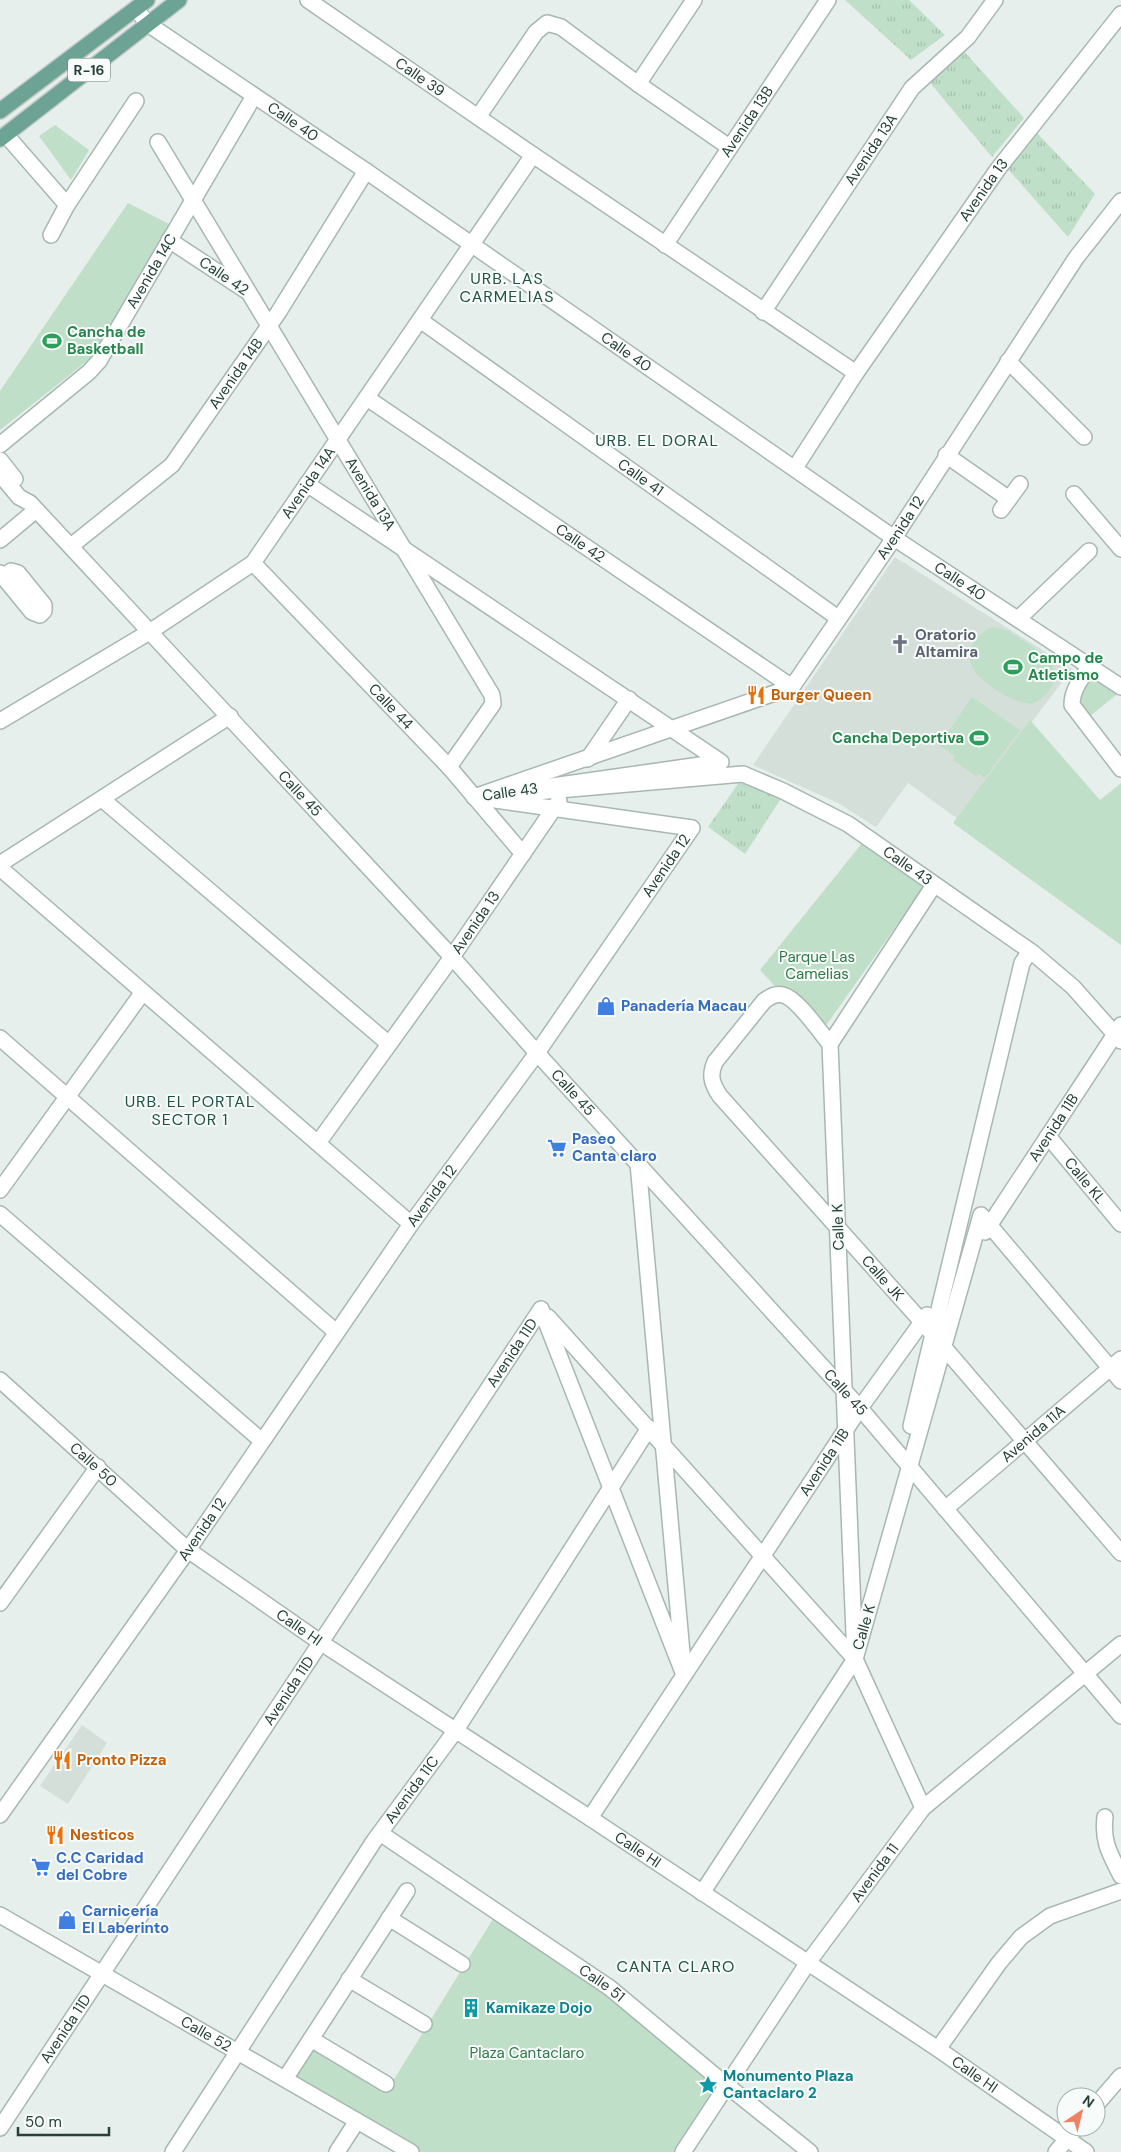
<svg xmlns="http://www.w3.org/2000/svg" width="1121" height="2152" font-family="'DM Sans',sans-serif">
	<defs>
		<pattern id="grass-tufts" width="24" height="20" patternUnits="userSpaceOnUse" patternTransform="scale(1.25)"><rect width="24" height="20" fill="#c0dfc8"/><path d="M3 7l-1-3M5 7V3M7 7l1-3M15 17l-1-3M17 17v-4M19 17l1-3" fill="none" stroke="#a5c1ad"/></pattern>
	</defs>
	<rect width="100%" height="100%" fill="#e6efeb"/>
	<path fill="#d4dfda" d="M 895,557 L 1072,669 L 958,819 L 908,783 L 876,827 L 838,803 L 753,765 Z
		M 82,1725 L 107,1743 L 68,1804 L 40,1786 Z"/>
	<path fill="url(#grass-tufts)" d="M 845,0 L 909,0 L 945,35 L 911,60 Z
		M 961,48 L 1024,118 L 992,157 L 926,78 Z
		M 1036,132 L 1095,194 L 1068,237 L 1007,168 Z
		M 742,778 L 782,797 L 745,854 L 708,827 Z"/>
	<path fill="#c0dfc8" d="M 55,125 L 89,150 L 71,180 L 39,136 Z
		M 128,203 L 169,224 L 91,358 L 0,430 L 0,391 Z
		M 993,627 C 1007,628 1016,636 1027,643 C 1042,653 1064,667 1051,688 C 1047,694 1042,700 1034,703 C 1020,708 980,682 973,669 C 963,651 976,633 993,627 Z
		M 1088,667 L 1121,691 L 1089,717 L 1070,695 Z
		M 972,697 L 1020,730 L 985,778 L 979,774 L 976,776 L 953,760 L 955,756 L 939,745 Z
		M 1030,720 L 1100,800 L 1121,783 L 1121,945 L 953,823 Z
		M 867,837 L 928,881 L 820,1034 L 760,970 Z
		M 496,1914 L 609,1990 L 725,2086 L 680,2152 L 415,2152 L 289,2077 L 312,2043 L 388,2089 Z"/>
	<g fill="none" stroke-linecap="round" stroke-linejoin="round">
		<g stroke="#a8b7b2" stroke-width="18">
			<g id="minor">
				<path id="s1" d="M 308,0 L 533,155 L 856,373"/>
				<path id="s2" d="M 136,9 L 148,24 L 366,171 L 894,538 L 1121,687"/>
				<path d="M 638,84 L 694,0"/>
				<path d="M 478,117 L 536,32 L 547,23 L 561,27 L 638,84 L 729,147"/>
				<path d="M 6,135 L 67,205"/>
				<path id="s3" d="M 158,142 L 492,695 L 493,704 L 449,767"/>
				<path d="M 51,235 L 67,205 L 136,101"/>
				<path d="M 169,240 L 245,290"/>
				<path id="s4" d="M 665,245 L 828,0"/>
				<path id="s5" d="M 763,312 L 912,88 L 968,37 L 995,0"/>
				<path id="s6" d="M 420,320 L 838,618"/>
				<path d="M 1008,361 L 1084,437"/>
				<path id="s7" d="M 367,398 L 792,687"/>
				<path id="s8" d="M 0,445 L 89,372 L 99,361 L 254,96"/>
				<path d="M 946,455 L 1009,499 L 1001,510"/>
				<path d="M 0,460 L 15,479"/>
				<path id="s9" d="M 795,468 L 856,373 L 998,169 L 1121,14"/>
				<path id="s10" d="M 0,474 L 19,497 L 30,503 L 452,957 L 537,1053 L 860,1408 L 1121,1716"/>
				<path d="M 307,484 L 721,762 L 510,792"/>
				<path d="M 1074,494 L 1121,549"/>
				<path d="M 1009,499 L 1020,484"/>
				<path d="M 0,540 L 36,510"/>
				<path id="s11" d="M 71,546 L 172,465 L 278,313 L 366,171"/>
				<path id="s12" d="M 253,563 L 449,767 L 523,854"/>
				<path d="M 0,573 L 32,612 L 40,615 L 44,611 L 44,605 L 18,573 L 11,571 L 4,577"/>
				<path d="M 1018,619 L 1089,551"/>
				<path d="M 1090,667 C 1081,678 1072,690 1072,705 L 1121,769"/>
				<path id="s13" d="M 0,721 L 151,631 L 253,563 L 533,155"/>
				<path d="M 588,759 L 629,699"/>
				<path id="s14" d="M 501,795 L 743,774 L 783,791 L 848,824 L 1033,953 L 1073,987 L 1121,1041"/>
				<path d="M 102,799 L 389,1044"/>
				<path d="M 0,864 L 230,716"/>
				<path d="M 0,868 L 411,1224"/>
				<path d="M 0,1038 L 336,1332"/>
				<path d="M 830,1044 L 934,885"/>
				<path id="s15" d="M 1048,1136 L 1121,1224"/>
				<path id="s16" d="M 318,1143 L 452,957 L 559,801"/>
				<path d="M 0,1190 L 143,992"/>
				<path d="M 0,1214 L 262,1441"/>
				<path id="s17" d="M 985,1232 L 1121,1025"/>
				<path d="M 548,1317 L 855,1659 L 923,1808"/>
				<path id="s18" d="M 0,1380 L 188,1550 L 320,1642 L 590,1818 L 938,2049 L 1086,2152"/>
				<path id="s19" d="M 1121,1381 L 981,1215 L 855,1659 L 830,1044 C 820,1032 797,998 783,995 C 775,993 770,997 764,1001 L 715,1062 C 709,1076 712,1084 720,1096 L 914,1313 L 922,1322 L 1121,1553"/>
				<path d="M 911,1426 L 1022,963 L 1030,951"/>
				<path id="s20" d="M 945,1509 L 1121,1359"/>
				<path d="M 0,1603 L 98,1467"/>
				<path id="s21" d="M 0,1815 L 188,1550 L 411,1224 L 537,1053 L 692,828 L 474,797 L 792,687 L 894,538 L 1076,258 L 1121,201"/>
				<path d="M 1105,1817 C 1102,1842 1110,1854 1121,1876"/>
				<path id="s22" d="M 590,1818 L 860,1408 L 927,1315"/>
				<path id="s23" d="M 380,1833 L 610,1988 L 719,2079 L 810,2152"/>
				<path d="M 702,1893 L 855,1659 L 857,1650"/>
				<path id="s24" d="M 0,1915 L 411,2152"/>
				<path d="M 389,1918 L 462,1964"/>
				<path d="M 349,1979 L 424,2024"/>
				<path d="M 311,2039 L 386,2084"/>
				<path d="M 938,2049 L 999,1963 L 1021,1937 L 1050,1916 L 1121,1891"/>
				<path d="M 285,2079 L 407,1891"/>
				<path d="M 1096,2105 L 1121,2076"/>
				<path id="s25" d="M 0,2128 L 541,1309 L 684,1675 L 638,1163"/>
				<path id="s26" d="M 173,2152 L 374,1841 L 456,1730 L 649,1428"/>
				<path d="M 337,2152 L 357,2121"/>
				<path id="s27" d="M 683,2152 L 807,1964 L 923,1808 L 1121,1644"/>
				<path d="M 1056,2152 L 1077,2127"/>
			</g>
		</g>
		<g stroke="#c2cac8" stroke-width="18">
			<path id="major" d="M 0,111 L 147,0
				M 0,139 L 179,0"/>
		</g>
		<use href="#minor" stroke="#fff" stroke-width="15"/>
		<use href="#major" stroke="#6ca394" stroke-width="15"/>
	</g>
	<defs>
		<g id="stadium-bare" transform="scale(1.5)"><path d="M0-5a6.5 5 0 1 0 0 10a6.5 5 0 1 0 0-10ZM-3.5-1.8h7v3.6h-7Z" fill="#2e9e5b" stroke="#f7fbf9" stroke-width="2.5" paint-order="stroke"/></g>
		<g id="church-bare" transform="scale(1.5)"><path d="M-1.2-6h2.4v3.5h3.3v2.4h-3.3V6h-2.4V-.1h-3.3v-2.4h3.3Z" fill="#6b7280" stroke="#f7fbf9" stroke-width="2.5" paint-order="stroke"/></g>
		<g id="restaurant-bare" transform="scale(1.5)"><path d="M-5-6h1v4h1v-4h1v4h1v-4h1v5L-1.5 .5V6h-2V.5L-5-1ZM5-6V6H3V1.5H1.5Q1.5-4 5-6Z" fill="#e8710a" stroke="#f7fbf9" stroke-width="2.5" paint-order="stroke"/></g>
		<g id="shop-bare" transform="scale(1.5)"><path d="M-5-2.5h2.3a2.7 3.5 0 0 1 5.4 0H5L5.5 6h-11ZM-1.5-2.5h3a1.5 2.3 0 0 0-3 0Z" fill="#3f7fe0" stroke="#f7fbf9" stroke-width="2.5" paint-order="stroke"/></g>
		<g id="supermarket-bare" transform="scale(1.5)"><path d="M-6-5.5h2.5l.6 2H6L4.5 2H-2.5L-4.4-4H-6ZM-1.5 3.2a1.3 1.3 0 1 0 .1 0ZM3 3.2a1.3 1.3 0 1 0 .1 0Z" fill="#3f7fe0" stroke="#f7fbf9" stroke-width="2.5" paint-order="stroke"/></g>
		<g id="building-bare" transform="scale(1.5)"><path d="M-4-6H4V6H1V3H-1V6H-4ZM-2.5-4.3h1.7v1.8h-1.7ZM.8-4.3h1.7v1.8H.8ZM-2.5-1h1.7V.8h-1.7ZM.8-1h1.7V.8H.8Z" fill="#0f9aa8" stroke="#f7fbf9" stroke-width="2.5" paint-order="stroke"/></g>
		<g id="sight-bare" transform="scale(1.5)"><path d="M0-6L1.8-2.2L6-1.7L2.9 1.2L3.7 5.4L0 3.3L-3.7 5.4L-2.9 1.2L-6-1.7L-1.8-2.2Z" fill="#0f9aa8" stroke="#f7fbf9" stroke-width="2.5" paint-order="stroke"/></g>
	</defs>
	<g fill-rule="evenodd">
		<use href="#stadium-bare" x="52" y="341"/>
		<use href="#church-bare" x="900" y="644"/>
		<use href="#stadium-bare" x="1013" y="667"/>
		<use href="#restaurant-bare" x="756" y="695"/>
		<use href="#stadium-bare" x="979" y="738"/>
		<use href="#shop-bare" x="606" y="1006"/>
		<use href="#supermarket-bare" x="557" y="1148"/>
		<use href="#restaurant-bare" x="62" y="1760"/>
		<use href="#restaurant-bare" x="55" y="1835"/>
		<use href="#supermarket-bare" x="41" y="1867"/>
		<use href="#shop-bare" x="67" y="1920"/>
		<use href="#building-bare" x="471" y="2008"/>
		<use href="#sight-bare" x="708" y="2085"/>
	</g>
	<g text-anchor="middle" stroke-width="4" stroke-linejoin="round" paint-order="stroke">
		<rect fill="#f7fbf9" stroke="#647973" stroke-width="1" x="68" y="58.5" width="42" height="23" rx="4"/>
		<g font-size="14" font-weight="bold" fill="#254139">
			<text x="89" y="75">R-16</text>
		</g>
		<g font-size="15" fill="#254139" stroke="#f7fbf9">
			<text dy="5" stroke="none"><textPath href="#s1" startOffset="136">Calle 39</textPath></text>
			<text dy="5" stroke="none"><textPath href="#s2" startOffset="194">Calle 40</textPath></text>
			<text dy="5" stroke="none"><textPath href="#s4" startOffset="148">Avenida 13B</textPath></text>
			<text dy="5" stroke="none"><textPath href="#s5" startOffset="195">Avenida 13A</textPath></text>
			<text dy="5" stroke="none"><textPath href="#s9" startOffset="336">Avenida 13</textPath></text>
			<text dy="5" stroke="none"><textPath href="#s8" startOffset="234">Avenida 14C</textPath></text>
			<text transform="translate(224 276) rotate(34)" y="5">Calle 42</text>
			<text dy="5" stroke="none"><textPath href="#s2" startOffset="599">Calle 40</textPath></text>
			<text dy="5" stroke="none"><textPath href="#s11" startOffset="241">Avenida 14B</textPath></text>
			<text dy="5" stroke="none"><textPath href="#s6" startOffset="271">Calle 41</textPath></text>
			<text dy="5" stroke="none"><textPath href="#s13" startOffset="396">Avenida 14A</textPath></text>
			<text dy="5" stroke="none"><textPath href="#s3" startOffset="411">Avenida 13A</textPath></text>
			<text dy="5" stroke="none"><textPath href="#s21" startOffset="1955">Avenida 12</textPath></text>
			<text dy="5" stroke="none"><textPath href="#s7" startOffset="258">Calle 42</textPath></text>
			<text dy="5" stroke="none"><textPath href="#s2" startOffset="1004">Calle 40</textPath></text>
			<text dy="5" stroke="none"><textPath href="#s12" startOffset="199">Calle 44</textPath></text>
			<text dy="5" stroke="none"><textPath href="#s10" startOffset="439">Calle 45</textPath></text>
			<text transform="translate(510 792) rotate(-8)" y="5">Calle 43</text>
			<text dy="5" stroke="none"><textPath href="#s21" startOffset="1160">Avenida 12</textPath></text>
			<text dy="5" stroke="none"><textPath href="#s14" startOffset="432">Calle 43</textPath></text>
			<text dy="5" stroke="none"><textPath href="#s16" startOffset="271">Avenida 13</textPath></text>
			<text dy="5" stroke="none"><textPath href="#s10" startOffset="844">Calle 45</textPath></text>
			<text dy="5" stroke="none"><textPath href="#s17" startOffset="125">Avenida 11B</textPath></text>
			<text dy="5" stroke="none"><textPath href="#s15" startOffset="58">Calle KL</textPath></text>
			<text dy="5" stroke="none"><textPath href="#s21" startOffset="755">Avenida 12</textPath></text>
			<text transform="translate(838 1227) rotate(-92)" y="5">Calle K</text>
			<text dy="5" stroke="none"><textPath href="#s19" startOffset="1742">Calle JK</textPath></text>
			<text dy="5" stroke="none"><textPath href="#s25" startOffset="929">Avenida 11D</textPath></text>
			<text dy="5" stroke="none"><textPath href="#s10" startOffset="1249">Calle 45</textPath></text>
			<text dy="5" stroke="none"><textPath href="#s20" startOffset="116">Avenida 11A</textPath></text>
			<text dy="5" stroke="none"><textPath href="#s22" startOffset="426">Avenida 11B</textPath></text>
			<text dy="5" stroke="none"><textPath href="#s18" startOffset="126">Calle 50</textPath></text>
			<text dy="5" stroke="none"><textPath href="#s21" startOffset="350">Avenida 12</textPath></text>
			<text dy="5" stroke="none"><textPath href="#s18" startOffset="389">Calle HI</textPath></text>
			<text transform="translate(864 1627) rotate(-74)" y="5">Calle K</text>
			<text dy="5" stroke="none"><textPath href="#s25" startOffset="524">Avenida 11D</textPath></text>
			<text dy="5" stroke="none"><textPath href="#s26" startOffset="434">Avenida 11C</textPath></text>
			<text dy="5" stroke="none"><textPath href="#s18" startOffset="794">Calle HI</textPath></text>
			<text dy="5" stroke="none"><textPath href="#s27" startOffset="339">Avenida 11</textPath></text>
			<text dy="5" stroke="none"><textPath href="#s23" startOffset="268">Calle 51</textPath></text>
			<text dy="5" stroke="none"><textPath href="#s25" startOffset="119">Avenida 11D</textPath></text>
			<text dy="5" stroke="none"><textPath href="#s24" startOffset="238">Calle 52</textPath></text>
			<text dy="5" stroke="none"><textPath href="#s18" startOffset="1199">Calle HI</textPath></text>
		</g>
		<g font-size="15" font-weight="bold" fill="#27864d" stroke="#f7fbf9" text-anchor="start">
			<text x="67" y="337">Cancha de<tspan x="67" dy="17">Basketball</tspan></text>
			<text x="1028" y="663">Campo de<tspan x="1028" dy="17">Atletismo</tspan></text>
			<text x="964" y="743" text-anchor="end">Cancha Deportiva</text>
		</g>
		<g font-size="15" font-weight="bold" fill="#5b616d" stroke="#f7fbf9" text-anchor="start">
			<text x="915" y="640">Oratorio<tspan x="915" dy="17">Altamira</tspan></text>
		</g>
		<g font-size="15" font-weight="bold" fill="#c56008" stroke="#f7fbf9" text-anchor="start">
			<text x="771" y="700">Burger Queen</text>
			<text x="77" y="1765">Pronto Pizza</text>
			<text x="70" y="1840">Nesticos</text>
		</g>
		<g font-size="15" fill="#2f7849" stroke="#f7fbf9">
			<text x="817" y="962">Parque Las<tspan x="817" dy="17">Camelias</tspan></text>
			<text x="527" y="2058">Plaza Cantaclaro</text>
		</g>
		<g font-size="15" font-weight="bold" fill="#366cbe" stroke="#f7fbf9" text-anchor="start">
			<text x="621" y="1011">Panadería Macau</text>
			<text x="572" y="1144">Paseo<tspan x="572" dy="17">Canta claro</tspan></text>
			<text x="56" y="1863">C.C Caridad<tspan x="56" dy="17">del Cobre</tspan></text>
			<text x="82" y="1916">Carnicería<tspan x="82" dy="17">El Laberinto</tspan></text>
		</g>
		<g font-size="15" font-weight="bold" fill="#0d838f" stroke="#f7fbf9" text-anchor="start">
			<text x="486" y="2013">Kamikaze Dojo</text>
			<text x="723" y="2081">Monumento Plaza<tspan x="723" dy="17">Cantaclaro 2</tspan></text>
		</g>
		<g font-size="16" letter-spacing="1" fill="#215346" stroke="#f7fbf9">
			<text x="507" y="284">URB. LAS<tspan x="507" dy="18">CARMELIAS</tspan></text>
			<text x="657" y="446">URB. EL DORAL</text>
			<text x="190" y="1107">URB. EL PORTAL<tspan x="190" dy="18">SECTOR 1</tspan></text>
			<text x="676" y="1972">CANTA CLARO</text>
		</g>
	</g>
	<g transform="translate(1081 2112) rotate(35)"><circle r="24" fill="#f7fbf9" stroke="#a3b1ac"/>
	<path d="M0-4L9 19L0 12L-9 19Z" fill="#f08263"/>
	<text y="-8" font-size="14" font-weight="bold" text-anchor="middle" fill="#254139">N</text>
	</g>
	<path d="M18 2127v8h91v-8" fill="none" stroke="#254139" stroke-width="2.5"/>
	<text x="25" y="2127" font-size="15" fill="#254139" stroke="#f7fbf9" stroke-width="4" paint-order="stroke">50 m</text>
</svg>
